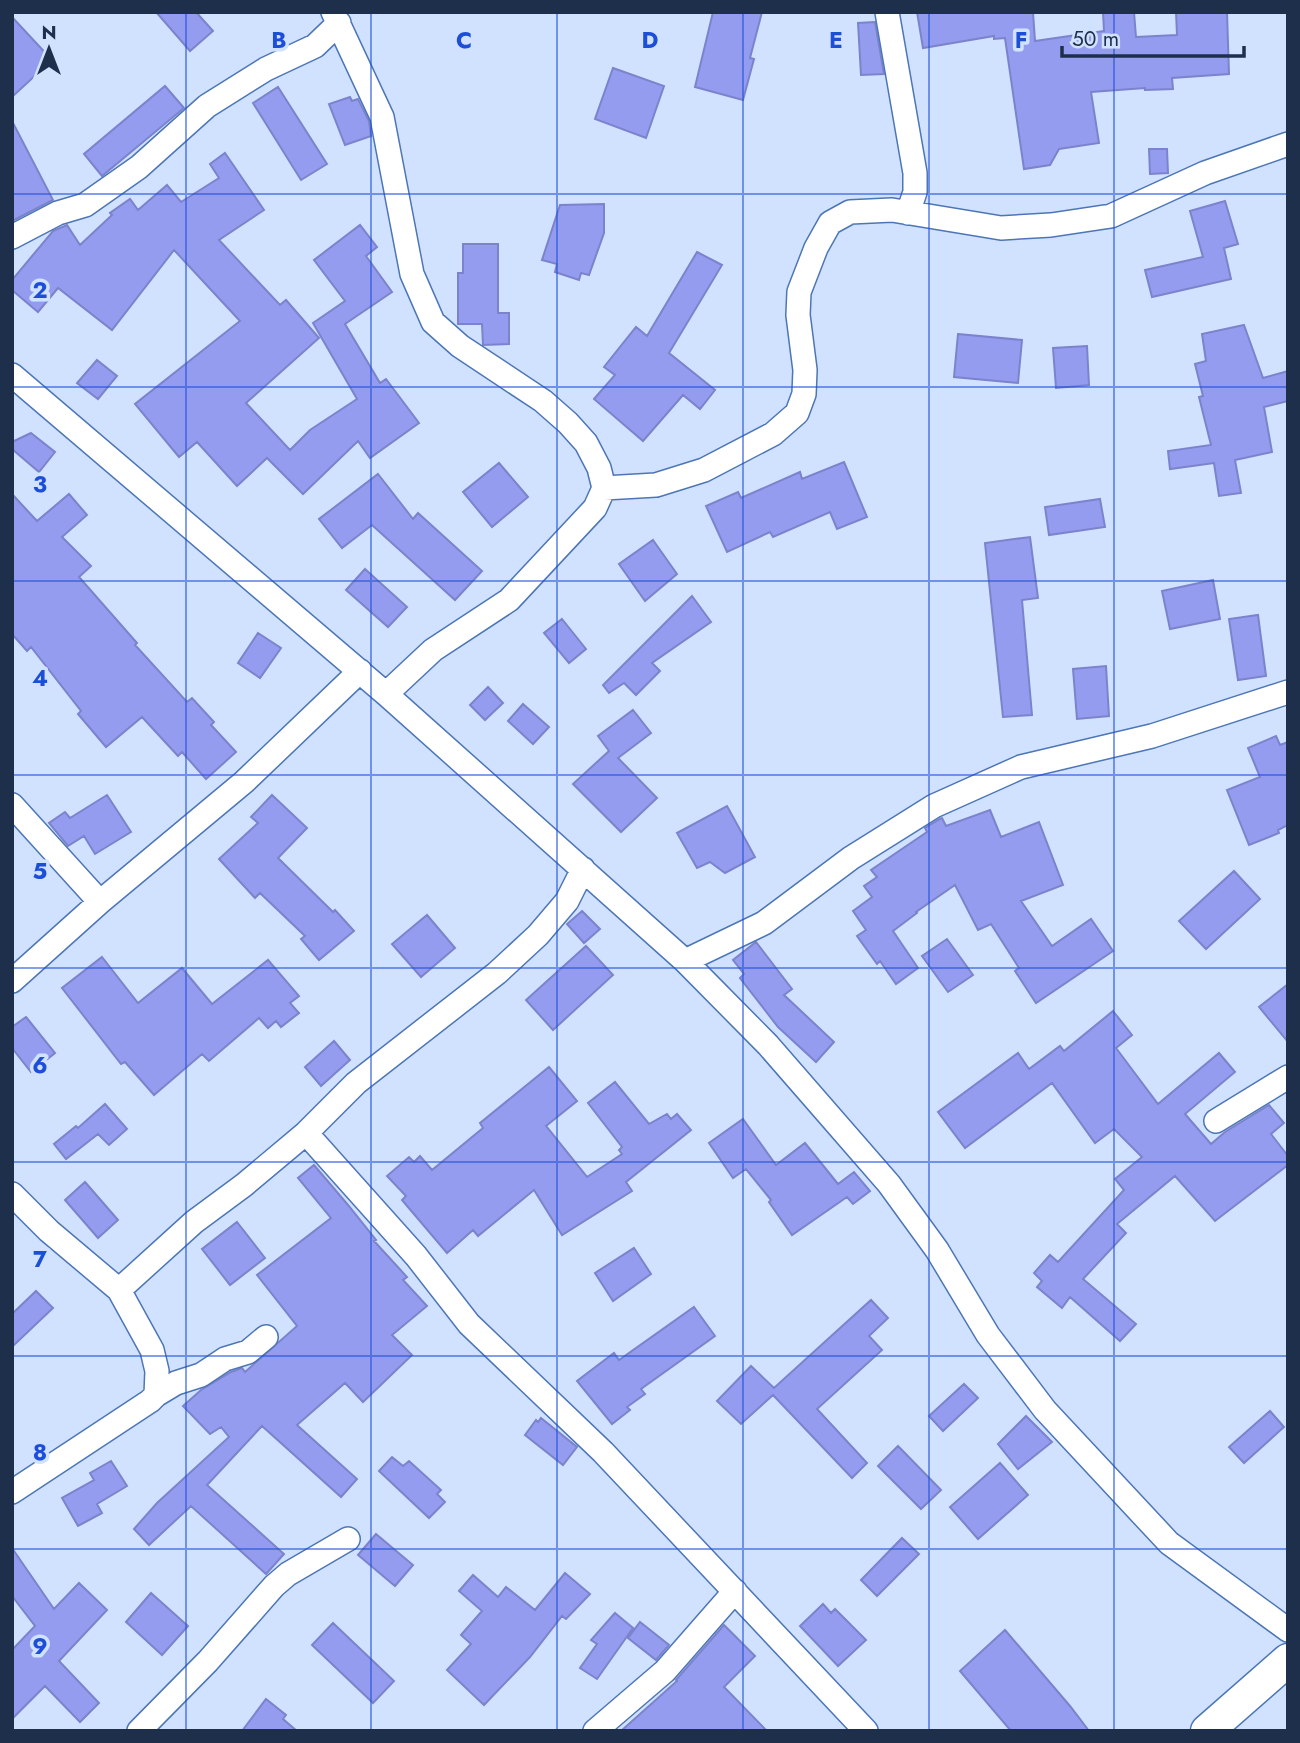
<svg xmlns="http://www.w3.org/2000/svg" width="1300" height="1743" font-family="Jost,sans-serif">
	<rect width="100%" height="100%" fill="#d0e2ff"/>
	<path fill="#949cf0" stroke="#7c83cc" stroke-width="2" d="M 156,12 L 196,12 L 213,31 L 190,51 Z
		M 713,12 L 762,12 L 750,58 L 754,59 L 743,100 L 695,87 Z
		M 917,12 L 1033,12 L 1035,41 L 1104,31 L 1103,12 L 1134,12 L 1136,37 L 1177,35 L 1176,12 L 1227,12 L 1229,74 L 1172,78 L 1173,89 L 1145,90 L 1145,88 L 1091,92 L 1099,143 L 1059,149 L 1050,165 L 1024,169 L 1005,38 L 994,39 L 994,36 L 923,48 Z
		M 12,17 L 52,60 L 12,97 Z
		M 875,22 L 884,74 L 861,75 L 858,23 Z
		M 613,68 L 664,86 L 646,138 L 595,119 Z
		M 165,86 L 184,108 L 102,176 L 84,154 Z
		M 278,87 L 327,164 L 301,180 L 253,103 Z
		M 350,97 L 352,101 L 358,99 L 369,121 L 371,136 L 345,145 L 329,104 Z
		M 12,121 L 53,200 L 12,221 Z
		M 1149,149 L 1167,149 L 1168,173 L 1150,174 Z
		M 225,153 L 264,210 L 219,240 L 280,305 L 286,300 L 319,338 L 246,403 L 290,450 L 310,430 L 357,399 L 313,323 L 345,301 L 314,260 L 360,225 L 377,247 L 366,256 L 392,292 L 345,324 L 380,383 L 386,379 L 419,423 L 370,458 L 358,441 L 303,494 L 267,458 L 237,486 L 197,442 L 179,457 L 135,404 L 240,321 L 174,250 L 112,330 L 58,288 L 38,312 L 12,290 L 12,280 L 53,231 L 67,225 L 80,245 L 112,215 L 110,213 L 130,199 L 138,210 L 167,185 L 181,202 L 219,178 L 210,164 Z
		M 1225,201 L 1238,244 L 1224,248 L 1231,279 L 1152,297 L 1145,270 L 1203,257 L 1190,211 Z
		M 604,204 L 604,233 L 589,275 L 581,273 L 579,280 L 555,272 L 557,264 L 542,260 L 560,205 Z
		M 463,244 L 498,244 L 498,313 L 509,313 L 509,344 L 483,345 L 482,324 L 458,324 L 458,273 L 463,273 Z
		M 697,252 L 722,265 L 669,353 L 715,390 L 700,409 L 683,395 L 643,441 L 594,399 L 615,375 L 604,367 L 636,327 L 647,336 Z
		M 1244,325 L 1263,378 L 1288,371 L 1288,401 L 1264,407 L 1272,452 L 1235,460 L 1241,493 L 1219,496 L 1214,463 L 1170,469 L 1168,451 L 1211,445 L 1199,397 L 1203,396 L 1195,364 L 1206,361 L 1202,334 Z
		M 958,334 L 1022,340 L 1018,383 L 954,377 Z
		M 1087,346 L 1089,385 L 1056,388 L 1053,348 Z
		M 97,360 L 117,376 L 98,399 L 77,383 Z
		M 31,433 L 55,452 L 39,472 L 12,449 L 12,442 Z
		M 844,462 L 867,517 L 837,529 L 830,512 L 773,537 L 770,532 L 727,552 L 706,506 L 738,492 L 741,498 L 800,472 L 802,479 Z
		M 499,463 L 528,497 L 492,527 L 463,492 Z
		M 378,474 L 413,519 L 418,513 L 482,571 L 455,600 L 372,525 L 342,548 L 319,519 Z
		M 12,494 L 37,521 L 69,494 L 87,515 L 62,537 L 91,566 L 79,577 L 137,643 L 135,645 L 187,702 L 192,698 L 214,722 L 211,725 L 236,752 L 206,779 L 182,752 L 178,756 L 142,717 L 106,747 L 78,714 L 81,711 L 31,647 L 27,651 L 12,634 Z
		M 1100,499 L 1105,527 L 1049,535 L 1045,507 Z
		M 1030,537 L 1038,598 L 1022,600 L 1032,715 L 1003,717 L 985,543 Z
		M 653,540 L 677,574 L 645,601 L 619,564 Z
		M 365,569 L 407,607 L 388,627 L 346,590 Z
		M 1213,580 L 1220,619 L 1170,629 L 1162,591 Z
		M 692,596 L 711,622 L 652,663 L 660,671 L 636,695 L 624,683 L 609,693 L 603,685 Z
		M 1258,615 L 1266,676 L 1238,680 L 1229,619 Z
		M 562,619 L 586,649 L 569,663 L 544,633 Z
		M 258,633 L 281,648 L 260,678 L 238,663 Z
		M 1106,666 L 1109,716 L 1077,719 L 1073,669 Z
		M 488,687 L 503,703 L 485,720 L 470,705 Z
		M 523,704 L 549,727 L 533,744 L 508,721 Z
		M 633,710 L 651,733 L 618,758 L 657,798 L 621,832 L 573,784 L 609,751 L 598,736 Z
		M 1276,736 L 1280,745 L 1288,742 L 1288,825 L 1278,830 L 1279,833 L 1249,845 L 1227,790 L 1260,777 L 1248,748 Z
		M 107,795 L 131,832 L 95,854 L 84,836 L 68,846 L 49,823 L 65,812 L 70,818 Z
		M 272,795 L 307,828 L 278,858 L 333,912 L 335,910 L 354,931 L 319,960 L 301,939 L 305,936 L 260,893 L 255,898 L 219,859 L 258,823 L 251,817 Z
		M 727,806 L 755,857 L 725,873 L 710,862 L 697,868 L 677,833 Z
		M 990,810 L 1001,837 L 1039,822 L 1063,885 L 1021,901 L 1052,946 L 1091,919 L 1113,951 L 1036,1003 L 1015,971 L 1019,968 L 991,924 L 978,930 L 955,885 L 916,912 L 917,913 L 893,931 L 918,968 L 896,984 L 880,961 L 877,964 L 857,936 L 866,930 L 853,911 L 872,897 L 864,886 L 877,877 L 871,870 L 927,832 L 925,828 L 940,819 L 942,818 L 946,826 Z
		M 1234,871 L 1260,899 L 1206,949 L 1179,921 Z
		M 582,911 L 600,929 L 584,943 L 567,924 Z
		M 427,915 L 455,948 L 421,977 L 392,944 Z
		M 947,939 L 973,975 L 948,992 L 922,956 Z
		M 756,942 L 792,989 L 784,995 L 834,1042 L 816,1062 L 778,1027 L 740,978 L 744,974 L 733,960 Z
		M 586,946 L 613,975 L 553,1030 L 526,1000 Z
		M 102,957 L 138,1003 L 182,968 L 212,1004 L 268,960 L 299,996 L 290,1003 L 299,1013 L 281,1027 L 276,1021 L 268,1028 L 259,1018 L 209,1061 L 202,1054 L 154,1095 L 125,1062 L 121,1064 L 62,988 Z
		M 1288,984 L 1288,1042 L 1259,1007 Z
		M 1113,1011 L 1132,1035 L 1116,1048 L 1158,1104 L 1219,1053 L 1235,1072 L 1185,1114 L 1211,1144 L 1225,1132 L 1269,1105 L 1284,1123 L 1271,1134 L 1288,1156 L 1288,1165 L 1215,1221 L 1175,1176 L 1117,1224 L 1126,1233 L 1083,1279 L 1136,1324 L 1120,1341 L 1070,1297 L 1062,1308 L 1037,1287 L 1042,1281 L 1034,1273 L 1050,1255 L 1058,1262 L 1124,1190 L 1115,1179 L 1142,1157 L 1114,1129 L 1095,1143 L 1052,1083 L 965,1148 L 938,1112 L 1018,1053 L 1029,1069 L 1060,1046 L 1064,1051 Z
		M 26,1017 L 55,1053 L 31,1072 L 12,1048 L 12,1027 Z
		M 334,1041 L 350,1060 L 321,1086 L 305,1067 Z
		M 549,1067 L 577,1101 L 546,1126 L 587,1177 L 622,1154 L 619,1150 L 622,1147 L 588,1103 L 615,1082 L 649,1124 L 667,1114 L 671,1119 L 677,1114 L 691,1130 L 626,1182 L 632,1191 L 562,1235 L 534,1190 L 478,1236 L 473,1230 L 447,1253 L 402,1200 L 406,1196 L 387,1176 L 409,1157 L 414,1162 L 420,1156 L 432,1170 L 483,1128 L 480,1123 Z
		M 105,1104 L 127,1129 L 109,1145 L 98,1134 L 66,1159 L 54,1144 L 76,1126 L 78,1128 Z
		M 743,1119 L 776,1165 L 805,1143 L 838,1184 L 854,1172 L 870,1191 L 853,1204 L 847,1197 L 792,1235 L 769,1202 L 771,1200 L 746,1169 L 733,1178 L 709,1143 Z
		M 314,1165 L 348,1205 L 376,1240 L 374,1241 L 407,1277 L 403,1280 L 427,1306 L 392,1335 L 412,1355 L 363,1402 L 345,1383 L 297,1425 L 357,1479 L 341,1497 L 262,1426 L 207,1485 L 284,1554 L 266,1574 L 191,1506 L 149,1545 L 134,1529 L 157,1503 L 229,1437 L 221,1427 L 210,1434 L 183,1406 L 201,1390 L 231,1372 L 242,1368 L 245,1372 L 297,1326 L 257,1275 L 331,1218 L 298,1178 Z
		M 85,1182 L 118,1220 L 98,1238 L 65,1200 Z
		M 237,1222 L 265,1258 L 230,1285 L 202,1249 Z
		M 634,1248 L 651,1274 L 613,1301 L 595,1273 Z
		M 36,1291 L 53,1308 L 12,1347 L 12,1314 Z
		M 871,1300 L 888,1318 L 869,1336 L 882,1350 L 817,1409 L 867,1463 L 852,1478 L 773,1395 L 741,1424 L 717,1401 L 751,1366 L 774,1388 Z
		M 694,1307 L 715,1336 L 641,1389 L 645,1394 L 627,1407 L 630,1410 L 612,1424 L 577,1381 L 614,1353 L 619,1360 Z
		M 964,1384 L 978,1398 L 943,1431 L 929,1416 Z
		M 1270,1411 L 1284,1427 L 1244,1463 L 1229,1447 Z
		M 1026,1416 L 1052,1442 L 1018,1469 L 998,1444 Z
		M 541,1418 L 577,1447 L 563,1465 L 525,1435 L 536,1420 L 538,1422 Z
		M 898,1446 L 941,1490 L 921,1509 L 878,1466 Z
		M 392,1457 L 403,1466 L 409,1461 L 441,1490 L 437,1494 L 445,1502 L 429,1518 L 379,1471 Z
		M 111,1461 L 127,1486 L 97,1504 L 102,1513 L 78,1526 L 62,1498 L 94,1480 L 90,1473 Z
		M 1000,1463 L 1028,1495 L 978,1539 L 950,1507 Z
		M 376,1534 L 413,1565 L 395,1586 L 358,1555 Z
		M 902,1538 L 919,1554 L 877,1596 L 861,1580 Z
		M 12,1548 L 54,1609 L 79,1583 L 107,1610 L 59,1661 L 99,1703 L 80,1722 L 45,1686 L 12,1719 L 12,1650 L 35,1626 L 12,1596 Z
		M 565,1573 L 590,1594 L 566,1619 L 562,1616 L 530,1657 L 484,1705 L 447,1670 L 471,1644 L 461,1635 L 482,1611 L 459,1591 L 473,1575 L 498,1597 L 506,1587 L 535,1610 Z
		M 151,1593 L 188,1626 L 162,1655 L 126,1622 Z
		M 823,1604 L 831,1613 L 835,1609 L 866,1640 L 838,1666 L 800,1626 Z
		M 615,1613 L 633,1628 L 597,1679 L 580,1668 L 597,1644 L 591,1640 Z
		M 640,1622 L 669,1645 L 656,1660 L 628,1638 Z
		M 333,1623 L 394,1681 L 373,1703 L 312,1645 Z
		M 724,1625 L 755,1656 L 724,1687 L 767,1731 L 621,1731 L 677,1681 L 676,1680 Z
		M 1005,1630 L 1070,1706 L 1089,1731 L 1011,1731 L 960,1671 Z
		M 266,1699 L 286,1715 L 283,1719 L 297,1731 L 242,1731 Z"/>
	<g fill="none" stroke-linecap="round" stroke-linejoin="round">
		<g stroke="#4d76b6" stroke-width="26">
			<path id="street" d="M 333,12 L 382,117 L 412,274 L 433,322 L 460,346 L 543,401 L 568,423 L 586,443 L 599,468 L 604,488 L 595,508 L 509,600 L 433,650 L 386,694
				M 887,12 L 915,173 L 915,192 L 908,213
				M 12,237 L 58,213 L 85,205 L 139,167 L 207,106 L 266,69 L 315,46 L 339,23
				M 12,375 L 386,694 L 685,961 L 768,1045 L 889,1184 L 937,1250 L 988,1335 L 1045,1410 L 1169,1543 L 1288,1630
				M 604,488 L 656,485 L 704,470 L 773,434 L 797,413 L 804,394 L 805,370 L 798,315 L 799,292 L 816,248 L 830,223 L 850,212 L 892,210 L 1001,228 L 1051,225 L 1111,216 L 1205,173 L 1288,144
				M 12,805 L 100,902
				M 685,961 L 764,923 L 851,858 L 934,806 L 1021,767 L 1152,736 L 1288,692
				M 12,981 L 100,902 L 244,782 L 360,671
				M 1216,1121 L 1288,1077
				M 306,1133 L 416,1256 L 469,1324 L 603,1452 L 866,1731
				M 12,1194 L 49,1231 L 119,1290 L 152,1350 L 157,1371 L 156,1395 L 150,1401 L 12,1492
				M 119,1290 L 194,1222 L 244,1185 L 306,1133 L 356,1083 L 497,973 L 538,935 L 567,901 L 583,869
				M 156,1395 L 176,1383 L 201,1375 L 225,1359 L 248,1352 L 266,1337
				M 139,1731 L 208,1661 L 274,1586 L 288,1574 L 348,1539
				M 595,1731 L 665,1671 L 735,1591"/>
		</g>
		<g stroke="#4d76b6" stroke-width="35">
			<path id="secondary" d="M 1207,1731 L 1288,1660"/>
		</g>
		<use href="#street" stroke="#fff" stroke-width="23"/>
		<use href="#secondary" stroke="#fff" stroke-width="32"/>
	</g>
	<path fill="none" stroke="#1d4ed8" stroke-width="2" stroke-opacity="0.55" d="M 186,12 L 186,1731M 371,12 L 371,1731M 557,12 L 557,1731M 743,12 L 743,1731M 929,12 L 929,1731M 1114,12 L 1114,1731M 12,194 L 1288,194M 12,387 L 1288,387M 12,581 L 1288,581M 12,775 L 1288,775M 12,968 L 1288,968M 12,1162 L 1288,1162M 12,1356 L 1288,1356M 12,1549 L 1288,1549"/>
	<g font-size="23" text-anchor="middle" font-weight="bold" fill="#1d4ed8" stroke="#d0e2ff" stroke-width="7" stroke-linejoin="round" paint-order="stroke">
		<text x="279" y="48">B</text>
		<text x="464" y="48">C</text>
		<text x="650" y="48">D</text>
		<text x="836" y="48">E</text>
		<text x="1021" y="48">F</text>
		<text x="40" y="298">2</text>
		<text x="40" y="492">3</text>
		<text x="40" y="686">4</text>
		<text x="40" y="879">5</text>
		<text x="40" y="1073">6</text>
		<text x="40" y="1267">7</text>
		<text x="40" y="1460">8</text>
		<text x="40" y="1654">9</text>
	</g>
	<rect width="1300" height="1743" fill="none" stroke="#1d2f4a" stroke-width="28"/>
	<g transform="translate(49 49)" stroke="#d0e2ff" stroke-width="5" paint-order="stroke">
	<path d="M0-5L12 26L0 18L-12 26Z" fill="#1d2f4a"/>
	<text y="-10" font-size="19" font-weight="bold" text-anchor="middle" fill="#1d2f4a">N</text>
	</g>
	<path d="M1062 46v10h182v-10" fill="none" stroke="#1d2f4a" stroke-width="3.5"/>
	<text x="1072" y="46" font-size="21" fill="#1d2f4a" stroke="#d0e2ff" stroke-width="5" paint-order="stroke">50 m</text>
</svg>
